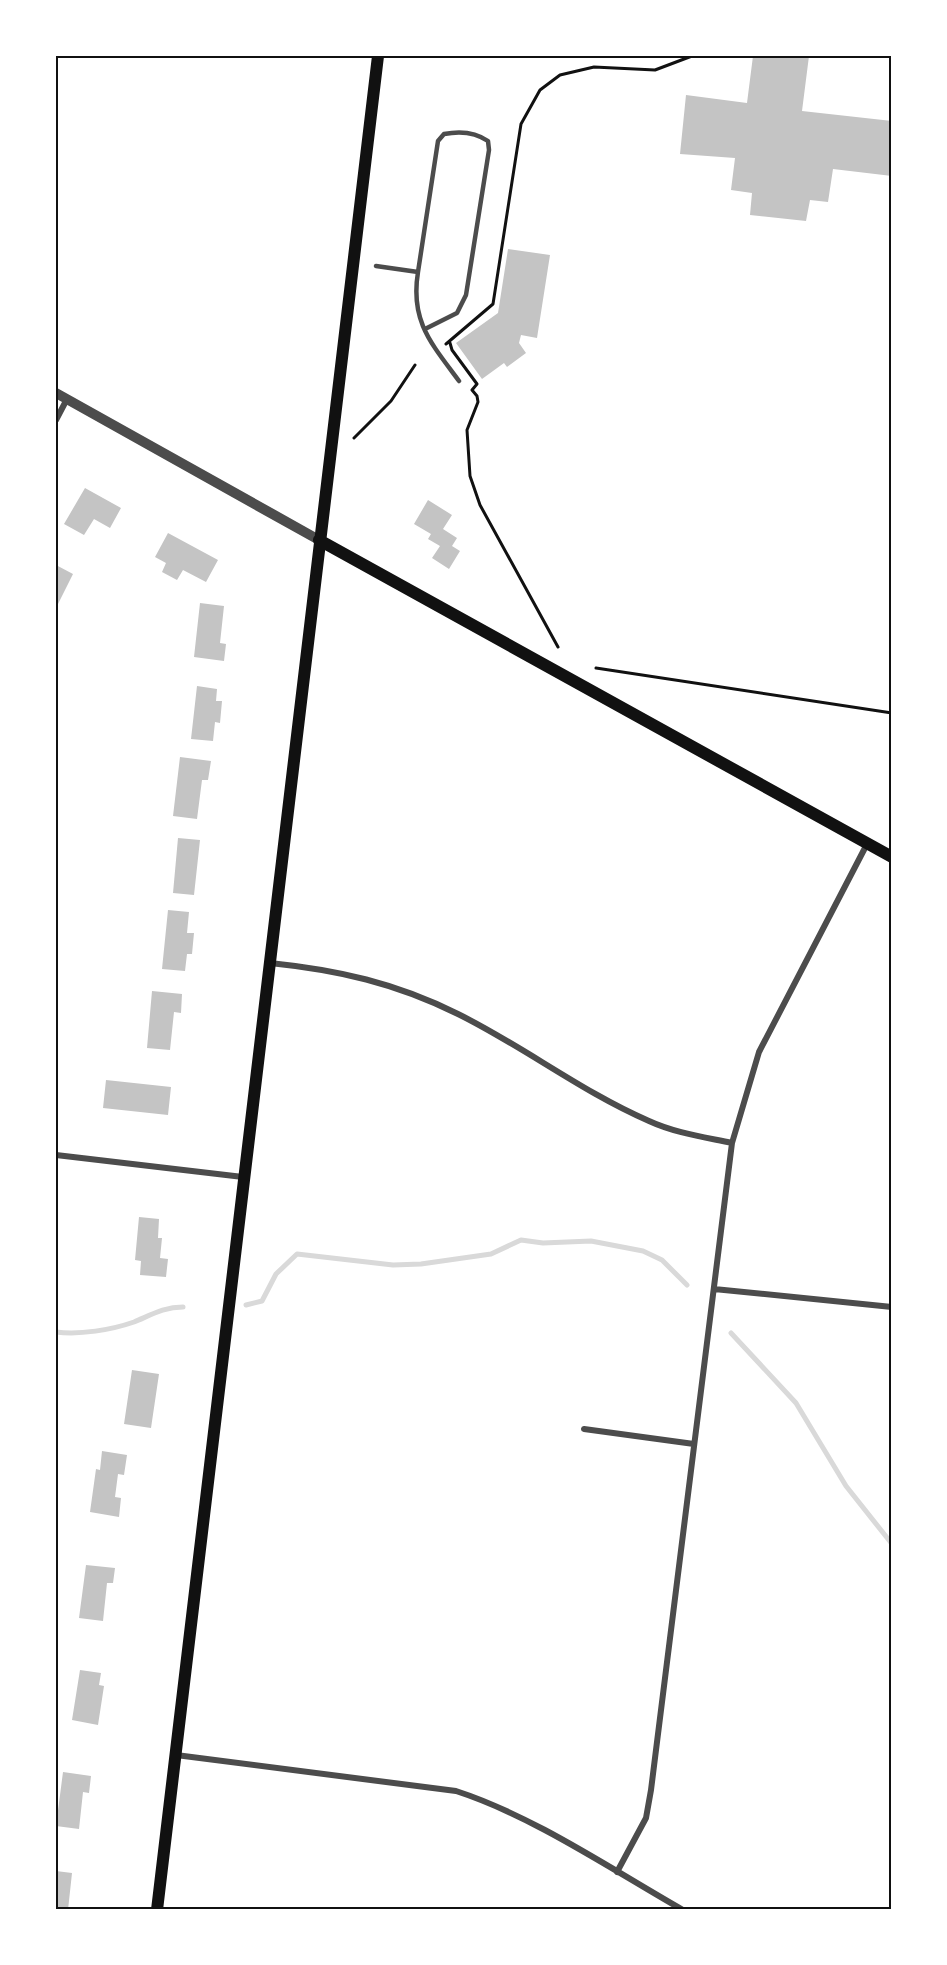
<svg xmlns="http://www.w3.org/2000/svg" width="947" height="1965" font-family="'IBM Plex Sans',sans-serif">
	<rect width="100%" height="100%" fill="#fff"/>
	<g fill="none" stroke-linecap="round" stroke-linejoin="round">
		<path stroke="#d9d9d9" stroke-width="5" d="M 246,1305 L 262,1301 L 276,1274 L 297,1254 L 393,1265 L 421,1264 L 491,1254 L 521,1240 L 543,1243 L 591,1241 L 643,1251 L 662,1260 L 687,1285
			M 56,1332 C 80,1335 111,1330 134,1322 C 151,1315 164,1307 183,1307
			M 731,1333 L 796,1403 L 846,1486 L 892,1544"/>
	</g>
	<path fill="#c4c4c4" d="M 753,56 L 809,56 L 802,111 L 892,121 L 892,176 L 833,169 L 828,202 L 810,200 L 806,221 L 750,215 L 752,193 L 731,190 L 735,158 L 680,154 L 686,95 L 747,103 Z
		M 508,249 L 550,255 L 537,338 L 521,335 L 519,343 L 526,353 L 507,367 L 504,363 L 482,379 L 456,343 L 498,313 Z
		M 85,488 L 121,508 L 110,528 L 94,519 L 84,535 L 64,524 Z
		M 428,500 L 452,515 L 443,529 L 457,538 L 452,546 L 460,551 L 449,569 L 432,558 L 440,546 L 428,539 L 431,534 L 414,524 Z
		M 168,533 L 218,560 L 206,582 L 183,570 L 177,580 L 162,572 L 166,563 L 155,557 Z
		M 56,565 L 73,574 L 56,608 Z
		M 200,603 L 224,606 L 220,643 L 226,644 L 224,661 L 194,657 Z
		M 197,686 L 217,689 L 216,701 L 222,701 L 220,723 L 215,722 L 213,741 L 191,739 Z
		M 180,757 L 211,761 L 208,780 L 202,780 L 197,819 L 173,816 Z
		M 178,838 L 200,840 L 194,895 L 173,893 Z
		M 168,910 L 189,912 L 187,933 L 194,933 L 192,954 L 187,954 L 185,971 L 162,969 Z
		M 152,991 L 182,994 L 181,1013 L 174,1012 L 170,1050 L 147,1048 Z
		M 106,1080 L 171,1087 L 168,1115 L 103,1108 Z
		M 139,1217 L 159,1219 L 158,1238 L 162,1238 L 160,1258 L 168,1259 L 166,1277 L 140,1275 L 141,1261 L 135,1260 Z
		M 132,1370 L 159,1374 L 151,1428 L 124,1424 Z
		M 102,1451 L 127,1455 L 124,1475 L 118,1474 L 115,1497 L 121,1498 L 119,1517 L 90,1512 L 96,1469 L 100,1470 Z
		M 86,1565 L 115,1568 L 113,1583 L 107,1583 L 103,1621 L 79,1618 Z
		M 80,1670 L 101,1673 L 99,1685 L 104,1686 L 98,1725 L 72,1720 Z
		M 63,1772 L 91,1776 L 89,1793 L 83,1792 L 79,1829 L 56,1826 Z
		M 56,1871 L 72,1873 L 68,1910 L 56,1910 Z"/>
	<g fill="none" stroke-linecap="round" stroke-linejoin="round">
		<path stroke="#111" stroke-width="3" d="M 450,343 L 452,350 L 477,384 L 472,390 L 477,396 L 478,402 L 467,430 L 470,476 L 480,505 L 558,647
			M 446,344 L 493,304 L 521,124 L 540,90 L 560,75 L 594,67 L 655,70 L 692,56
			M 354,438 L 391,401 L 415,365
			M 596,668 L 892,713"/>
		<path stroke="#4c4c4c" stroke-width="4.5" d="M 376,266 L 418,272 C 410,321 431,343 459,381
			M 418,272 L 438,141 L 444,134 C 459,131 475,132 488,141 L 489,150 L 466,295 L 457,313 L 425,329"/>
		<path stroke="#4c4c4c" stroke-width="6" d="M 56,420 L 67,399
			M 270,963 C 338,970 396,983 458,1014 C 523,1046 582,1092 649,1121 C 675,1133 704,1137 732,1143
			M 56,1155 L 243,1177
			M 714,1289 L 892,1307
			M 584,1429 L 694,1444
			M 176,1755 L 456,1791 C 533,1816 611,1869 683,1910
			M 617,1872 L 646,1818 L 651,1790 L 732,1143 L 759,1052 L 867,844"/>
		<path stroke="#4c4c4c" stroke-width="10" d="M 56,393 L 319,540"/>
		<path stroke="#111" stroke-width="12" d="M 319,540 L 892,857
			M 157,1910 L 378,56"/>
	</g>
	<rect width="947" height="1965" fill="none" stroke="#ffffff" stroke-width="114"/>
	<rect x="57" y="57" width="833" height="1851" fill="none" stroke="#111" stroke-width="2"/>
</svg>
